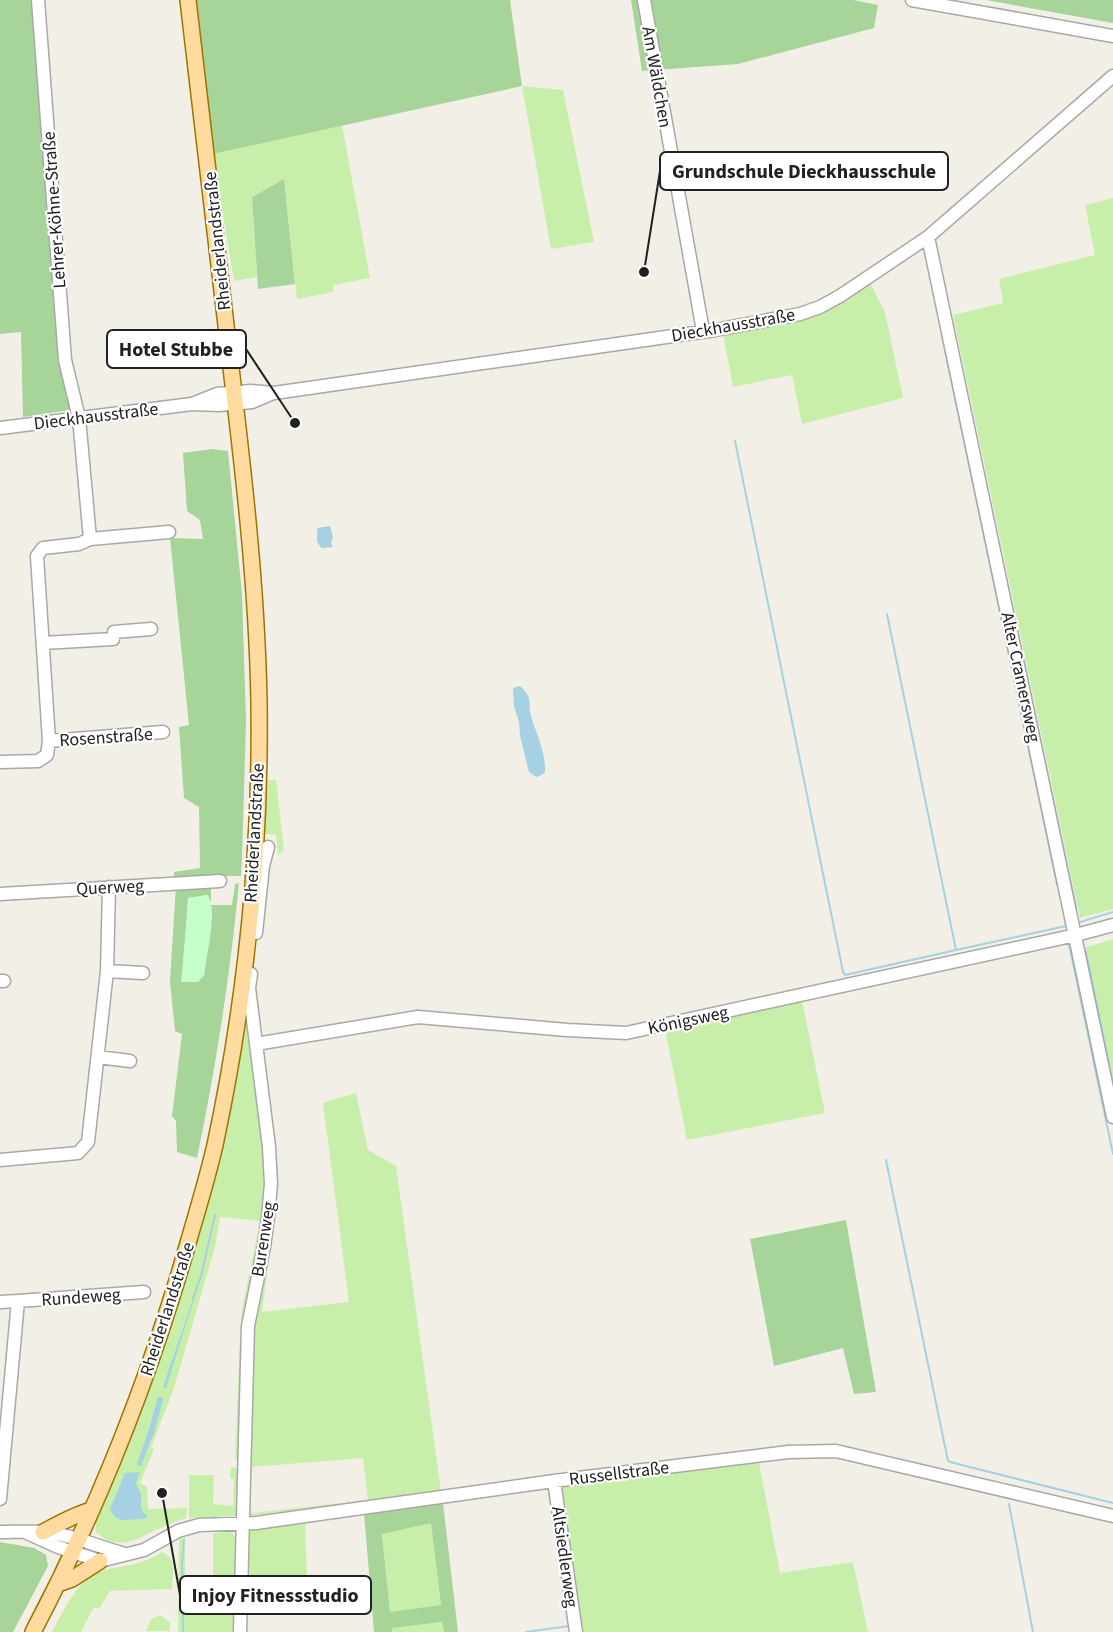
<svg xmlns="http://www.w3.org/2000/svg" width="1113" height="1632" font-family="'Source Sans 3',sans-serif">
	<rect width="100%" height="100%" fill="#f2efe7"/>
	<path fill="#c8efaa" d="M 522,86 L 563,90 L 594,242 L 551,249 Z
		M 342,125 L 370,278 L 333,285 L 333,292 L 297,299 L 284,179 L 252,197 L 257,277 L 234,281 L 213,154 Z
		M 1113,198 L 1113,909 L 1080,918 L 953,315 L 1003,303 L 999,279 L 1095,255 L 1085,205 Z
		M 869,281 L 885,312 L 903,398 L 802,424 L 792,375 L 733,387 L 723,333 L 792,321 Z
		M 276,780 L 284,851 L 278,855 L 276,835 L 264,834 L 266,781 Z
		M 1113,939 L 1113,1080 L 1085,948 Z
		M 247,993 L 266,1152 L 267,1204 L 246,1319 L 241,1321 L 242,1310 L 260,1221 L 220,1217 L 215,1247 L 174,1388 L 151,1448 L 154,1449 L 140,1483 L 147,1487 L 148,1509 L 187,1508 L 186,1518 C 178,1521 171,1523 163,1527 C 147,1533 131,1546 113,1542 C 106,1541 102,1536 96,1533 L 96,1521 L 128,1446 L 165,1338 Z
		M 802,1001 L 825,1113 L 687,1140 L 665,1029 Z
		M 356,1093 L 368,1150 L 396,1166 L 441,1491 L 368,1500 L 363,1458 L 252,1467 L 251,1472 L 248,1472 L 250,1357 L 260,1278 L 267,1275 L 262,1312 L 349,1302 L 323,1103 Z
		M 240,1335 L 244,1337 L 240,1458 L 235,1460 Z
		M 758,1457 L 780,1573 L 853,1562 L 868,1632 L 580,1632 L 559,1487 Z
		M 231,1467 L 239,1469 L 238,1512 L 235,1516 L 189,1518 L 189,1475 L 214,1475 L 213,1504 L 233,1506 L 234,1479 L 230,1478 Z
		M 245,1479 L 251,1480 L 251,1513 L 342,1503 L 343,1505 L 246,1516 Z
		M 305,1521 L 308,1615 L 248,1610 L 247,1632 L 243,1632 L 248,1531 L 252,1528 Z
		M 431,1522 L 441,1606 L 390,1612 L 382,1533 Z
		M 230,1532 L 234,1535 L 237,1540 L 236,1632 L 178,1632 L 179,1539 L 185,1537 L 185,1578 L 213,1579 L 213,1533 Z
		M 162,1552 C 178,1558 172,1576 172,1589 L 110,1591 L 99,1609 L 94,1607 L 81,1632 L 52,1632 C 65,1609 77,1578 105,1570 C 125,1565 144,1565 162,1552 Z
		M 160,1615 L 170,1622 L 170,1631 L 146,1631 L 151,1619 Z
		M 443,1622 L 444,1632 L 392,1632 L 391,1628 Z"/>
	<path fill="#a7d499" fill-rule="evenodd" d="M 0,0 L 34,0 L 60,365 L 70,410 L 23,417 L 21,332 L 0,334 Z
		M 195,0 L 510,0 L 522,86 L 213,154 Z
		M 631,0 L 853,0 L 878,5 L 874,28 L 738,64 L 642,71 Z
		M 986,0 L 1113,0 L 1113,23 Z
		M 284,179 L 295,284 L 258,289 L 252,197 Z
		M 212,449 L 228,451 L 242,594 L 246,722 L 242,858 L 241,876 L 230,876 L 174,880 L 174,872 L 200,868 L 199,807 L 184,798 L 179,727 L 189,725 L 170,538 L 203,539 L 200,520 L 187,511 L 183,453 Z
		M 211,883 L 211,902 L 207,895 L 188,898 L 182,982 L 198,982 L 204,975 L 212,914 L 211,905 L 232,905 L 235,884 L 239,883 C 230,975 216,1067 197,1158 L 177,1152 L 176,1121 L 172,1116 L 182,1034 L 175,1031 L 170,981 L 176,886 Z
		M 846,1220 L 876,1392 L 854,1394 L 843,1348 L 774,1366 L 750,1239 Z
		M 443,1503 L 458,1632 L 444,1632 L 442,1622 L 392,1628 L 392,1632 L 374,1632 L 364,1513 ZM 431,1523 L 441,1605 L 390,1612 L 382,1534 Z
		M 0,1542 L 34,1548 L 46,1555 L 48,1566 L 13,1632 L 0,1632 Z"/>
	<path fill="#c3fecb" d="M 208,895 C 217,917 207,951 204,975 L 198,982 L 181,982 L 189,898 Z"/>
	<path fill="#a5d1e2" d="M 330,526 L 333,538 L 331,543 L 333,547 L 322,548 C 313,540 319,538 317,528 Z
		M 520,686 C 524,690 527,693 529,698 C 530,702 529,707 530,712 C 535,732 546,751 545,772 L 542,775 L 536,777 L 529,772 L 520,736 L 519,722 L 514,706 L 513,688 Z
		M 193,1299 L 194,1299 L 166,1388 L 165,1388 L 163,1387 Z
		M 158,1397 L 162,1397 L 163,1400 L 155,1430 L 141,1466 L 139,1466 L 137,1464 L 149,1429 Z
		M 140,1472 L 136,1484 L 141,1493 L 141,1507 L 143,1513 L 146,1513 L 147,1517 L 144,1519 C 131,1517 118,1527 110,1509 L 125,1473 Z"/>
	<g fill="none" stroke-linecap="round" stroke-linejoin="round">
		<path stroke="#a5d1e2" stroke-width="2" d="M 942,336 L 1057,884
			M 971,413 L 1076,907
			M 735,441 L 843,972 L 845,975 L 956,950
			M 887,614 L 956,950 L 1066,926
			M 1080,922 L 1113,912
			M 1069,944 L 1113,1154
			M 1086,952 L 1113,1084
			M 886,1160 L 948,1461 L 954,1463 L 1113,1503
			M 193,1299 L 201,1276 L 215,1215
			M 1009,1504 L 1033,1632
			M 183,1632 L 182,1562 L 184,1540
			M 526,1632 L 569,1626 L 549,1491"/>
		<g stroke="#a8a8a8" stroke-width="15">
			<path id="minor" d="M 644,0 L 703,331
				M 912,0 L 1113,36
				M 928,237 L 1113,1117
				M 192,404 L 217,394 L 251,391 L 274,393 L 715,330 L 800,314 L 820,307 L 840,296 L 928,237 L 1113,76
				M 0,428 L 192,404 L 219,405 L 252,402 L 271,394
				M 90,539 L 169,532
				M 43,643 L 113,639 L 114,632 L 151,629
				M 49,741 L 163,732
				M 0,762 L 38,761 L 47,755 L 49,741 L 37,556 L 43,548 L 79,544 L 90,539 L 79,418 L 65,360 L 38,0
				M 0,894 L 220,881
				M 256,933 L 263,866 L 268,847
				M 107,971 L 143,973
				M 0,981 L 4,981
				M 256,1044 L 418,1017 L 567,1030 L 626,1033 L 1076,935 L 1113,925
				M 98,1057 L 130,1061
				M 0,1160 L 78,1153 L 88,1142 L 107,971 L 109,887
				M 0,1302 L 18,1301
				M 554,1481 L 576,1632
				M 0,1499 L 18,1301 L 144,1292
				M 0,1532 C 21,1532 42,1530 62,1535 C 83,1539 102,1548 122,1553
				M 25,1532 L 58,1547 L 100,1561 L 144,1550 L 178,1531 L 199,1525 L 256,1523 L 554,1481 L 788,1452 L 836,1451 L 1113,1516
				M 240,1632 L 248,1326 L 264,1247 L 268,1217 L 271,1184 L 269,1147 L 249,988 L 251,974"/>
		</g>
		<g stroke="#9e7300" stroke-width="18">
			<path id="major" d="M 43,1532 C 59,1524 75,1514 92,1510
				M 58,1584 L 72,1579 L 100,1561
				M 33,1632 C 97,1510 148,1382 186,1250 C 196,1215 207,1180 215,1145 C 246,1000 261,851 259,702 C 257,585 243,468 229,351 C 216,234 201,117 188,0"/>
		</g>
		<use href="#minor" stroke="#fff" stroke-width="12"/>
		<use href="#major" stroke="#ffdb9f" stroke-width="15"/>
	</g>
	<g text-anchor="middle" stroke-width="4.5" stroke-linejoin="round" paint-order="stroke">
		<g font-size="18" fill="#212121" stroke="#fff">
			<text transform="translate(657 77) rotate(80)" y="6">Am Wäldchen</text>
			<text transform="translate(54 210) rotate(-94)" y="6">Lehrer-Köhne-Straße</text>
			<text transform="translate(217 241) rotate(-96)" y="6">Rheiderlandstraße</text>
			<text transform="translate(733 325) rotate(-10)" y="6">Dieckhausstraße</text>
			<text transform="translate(96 416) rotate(-7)" y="6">Dieckhausstraße</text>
			<text transform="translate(1021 677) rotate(78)" y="6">Alter Cramersweg</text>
			<text transform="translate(106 737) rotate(-4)" y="6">Rosenstraße</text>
			<text transform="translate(254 833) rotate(-87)" y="6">Rheiderlandstraße</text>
			<text transform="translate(110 887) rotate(-3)" y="6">Querweg</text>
			<text transform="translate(688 1020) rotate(-12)" y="6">Königsweg</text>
			<text transform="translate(263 1239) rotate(-81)" y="6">Burenweg</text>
			<text transform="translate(81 1297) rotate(-4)" y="6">Rundeweg</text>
			<text transform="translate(167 1309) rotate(-72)" y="6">Rheiderlandstraße</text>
			<text transform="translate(619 1473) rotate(-7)" y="6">Russellstraße</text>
			<text transform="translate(565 1557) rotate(82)" y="6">Altsiedlerweg</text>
		</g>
	</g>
	<path fill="none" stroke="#212121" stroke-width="2" d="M644 272L660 171M295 423L246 349M162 1493L180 1595"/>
	<g fill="#212121" stroke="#fff" stroke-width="2">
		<circle cx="644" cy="272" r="6"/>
		<circle cx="295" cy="423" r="6"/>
		<circle cx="162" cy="1493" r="6"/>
	</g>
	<g fill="#fff" stroke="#212121" stroke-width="2">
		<rect x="660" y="152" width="288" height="38" rx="6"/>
		<rect x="107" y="330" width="139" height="38" rx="6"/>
		<rect x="180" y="1576" width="191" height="38" rx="6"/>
	</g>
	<g font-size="20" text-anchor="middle" font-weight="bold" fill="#212121">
		<text x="804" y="178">Grundschule Dieckhausschule</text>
		<text x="176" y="356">Hotel Stubbe</text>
		<text x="275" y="1602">Injoy Fitnessstudio</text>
	</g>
</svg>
